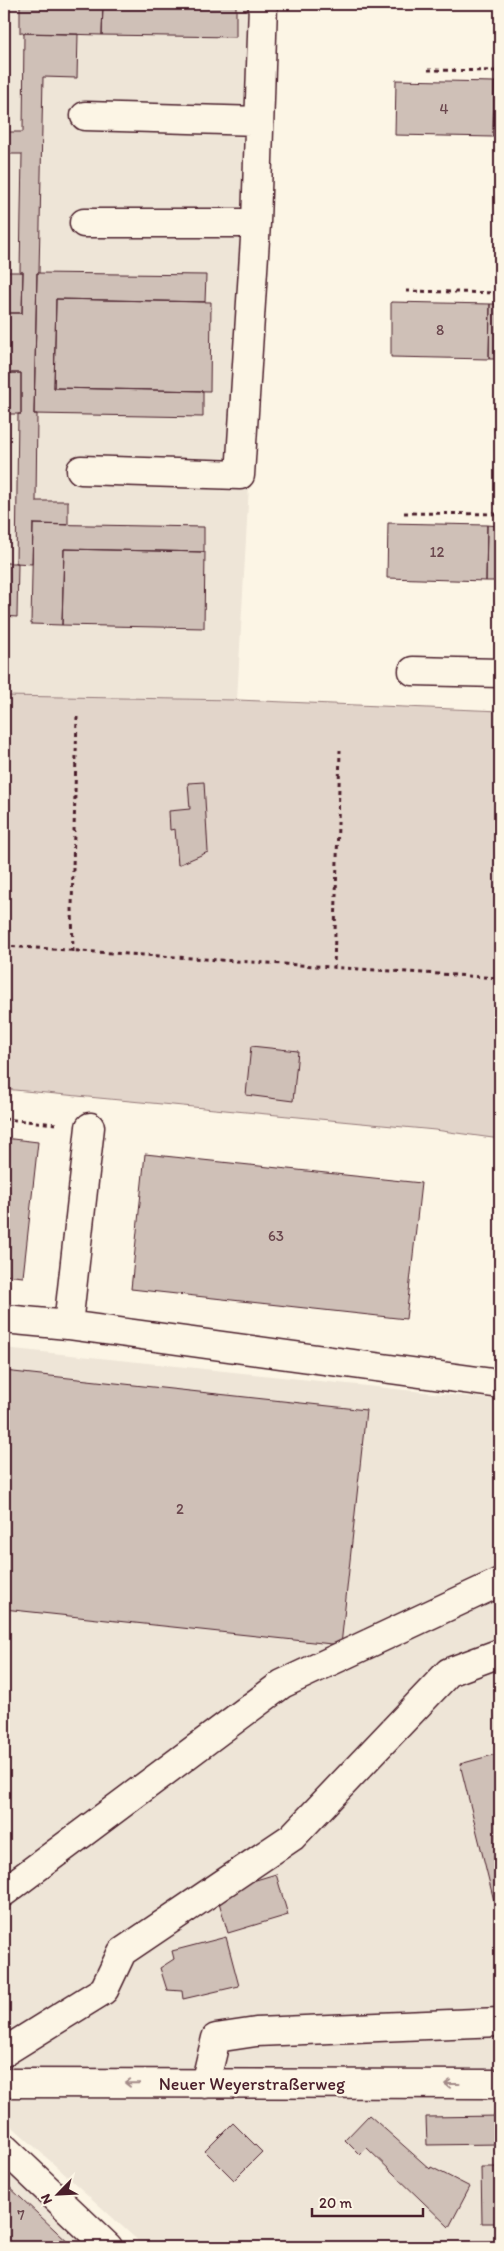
<svg xmlns="http://www.w3.org/2000/svg" width="504" height="2251" font-family="Itim,sans-serif">
	<rect width="100%" height="100%" fill="#fcf5e5"/>
	<filter id="ink" filterUnits="userSpaceOnUse"><feTurbulence type="fractalNoise" baseFrequency=".02" numOctaves="2"/><feDisplacementMap in="SourceGraphic" scale="10" xChannelSelector="R" yChannelSelector="G"/><feConvolveMatrix kernelMatrix="1 2 1 2 8 2 1 2 1" color-interpolation-filters="sRGB"/></filter>
	<g filter="url(#ink)">
		<path fill="#eee5d7" d="M 4,4 L 276,4 L 237,700 L 4,696 Z
			M 4,1348 L 500,1400 L 500,2247 L 145,2247 L 4,2119 Z
			M 4,2157 L 95,2247 L 4,2247 Z"/>
		<path fill="#e2d5ca" stroke="#967a7a" d="M 4,696 L 237,700 L 500,711 L 500,1139 L 435,1130 L 4,1089 Z"/>
		<path fill="#cfc0b7" stroke="#4a1f2b" d="M 20,4 L 103,4 L 102,35 L 20,33 Z
			M 103,4 L 236,4 L 236,37 L 102,35 Z
			M 24,33 L 78,34 L 77,78 L 43,77 L 39,273 L 37,273 L 34,414 L 37,414 L 36,501 L 68,501 L 68,525 L 33,524 L 32,564 L 16,563 L 18,414 L 21,414 L 21,373 L 4,373 L 4,313 L 22,313 L 23,272 L 20,272 L 22,154 L 4,154 L 4,132 L 23,132 Z
			M 396,80 L 494,82 L 493,137 L 395,135 Z
			M 494,82 L 500,82 L 500,137 L 493,137 Z
			M 4,272 L 23,272 L 22,313 L 4,313 Z
			M 37,273 L 206,275 L 205,302 L 56,299 L 54,388 L 203,391 L 203,417 L 34,414 Z
			M 56,299 L 211,302 L 210,391 L 54,388 Z
			M 391,302 L 490,304 L 489,359 L 391,357 Z
			M 490,304 L 500,304 L 500,359 L 489,359 Z
			M 4,373 L 21,373 L 21,414 L 4,414 Z
			M 388,523 L 487,525 L 486,581 L 387,578 Z
			M 33,524 L 204,527 L 204,552 L 64,549 L 62,625 L 31,624 Z
			M 487,525 L 500,526 L 500,581 L 486,581 Z
			M 64,549 L 205,552 L 204,628 L 62,625 Z
			M 4,563 L 18,563 L 17,617 L 4,616 Z
			M 204,782 L 208,852 L 178,865 L 175,829 L 170,830 L 169,811 L 190,809 L 188,783 Z
			M 251,1046 L 298,1051 L 293,1101 L 246,1095 Z
			M 4,1138 L 38,1142 L 23,1277 L 4,1275 Z
			M 145,1154 L 421,1183 L 406,1319 L 131,1289 Z
			M 4,1371 L 366,1410 L 341,1645 L 4,1609 Z
			M 500,1753 L 500,1925 L 460,1764 Z
			M 276,1874 L 288,1915 L 228,1933 L 216,1892 Z
			M 226,1937 L 239,1986 L 183,1999 L 182,1991 L 167,1990 L 160,1968 L 174,1959 L 172,1951 Z
			M 369,2115 L 430,2169 L 431,2167 L 470,2187 L 449,2227 L 367,2148 L 360,2155 L 345,2140 Z
			M 500,2116 L 500,2144 L 427,2145 L 426,2117 Z
			M 233,2123 L 262,2152 L 234,2180 L 205,2151 Z
			M 481,2167 L 500,2167 L 500,2223 L 482,2223 Z
			M 4,2182 L 73,2247 L 4,2247 Z"/>
		<g fill="none" stroke-linecap="round" stroke-linejoin="round">
			<g stroke="#4a1f2b" stroke-width="31">
				<path id="minor" d="M 85,116 L 259,121
					M 84,223 L 256,223
					M 81,470 L 240,475 L 256,223 L 263,4
					M 413,671 L 500,673
					M 4,1319 L 68,1325 L 500,1384
					M 68,1325 L 90,1127
					M 4,1892 L 282,1684 L 500,1582
					M 4,2052 L 104,1990 L 122,1952 L 292,1837 L 449,1672 L 500,1653
					M 4,2083 L 500,2084
					M 205,2084 L 216,2038 L 256,2032 L 500,2022
					M 4,2148 L 108,2247"/>
			</g>
			<path stroke="#4a1f2b" stroke-width="3" stroke-dasharray="4 4" stroke-linecap="butt" d="M 428,70 L 500,71
				M 406,291 L 500,293
				M 404,513 L 500,514
				M 4,946 L 500,978
				M 73,952 L 72,907 L 77,717
				M 334,969 L 340,750
				M 4,1119 L 57,1124"/>
			<use href="#minor" stroke="#fcf5e5" stroke-width="28"/>
		</g>
		<defs><path id="oneway-shaft" d="M-6 0H5M1.5-3L5.5 0L1.5 3" fill="none" stroke-width="1.6" stroke-linecap="round" stroke-linejoin="round" transform="scale(1.25)"/></defs>
		<g stroke="#a38a88">
			<use href="#oneway-shaft" transform="translate(132 2083) rotate(-179)"/>
			<use href="#oneway-shaft" transform="translate(452 2084) rotate(-180)"/>
		</g>
	</g>
	<g text-anchor="middle" stroke-width="5" stroke-linejoin="round" paint-order="stroke">
		<g font-size="15" fill="#6b474e">
			<text x="444" y="114">4</text>
			<text x="440" y="335">8</text>
			<text x="437" y="557">12</text>
			<text x="276" y="1241">63</text>
			<text x="180" y="1514">2</text>
			<text x="21" y="2220">7</text>
		</g>
		<g font-size="18" fill="#4a1f2b" stroke="#fcf5e5">
			<text x="252" y="2090">Neuer Weyerstraßerweg</text>
		</g>
	</g>
	<rect width="504" height="2251" fill="none" stroke="#fcf5e5" stroke-width="20"/>
	<rect x="10" y="10" width="484" height="2231" fill="none" stroke="#4a1f2b" stroke-width="2" filter="url(#ink)"/>
	<g transform="translate(58 2194) rotate(246)" stroke="#fcf5e5" stroke-width="4" paint-order="stroke">
	<path d="M0-4L9 19L0 12L-9 19Z" fill="#4a1f2b"/>
	<text y="-8" font-size="14" font-weight="bold" text-anchor="middle" fill="#4a1f2b">N</text>
	</g>
	<path d="M312 2208v8h111v-8" fill="none" stroke="#4a1f2b" stroke-width="2.5"/>
	<text x="319" y="2208" font-size="15" fill="#4a1f2b" stroke="#fcf5e5" stroke-width="4" paint-order="stroke">20 m</text>
</svg>
